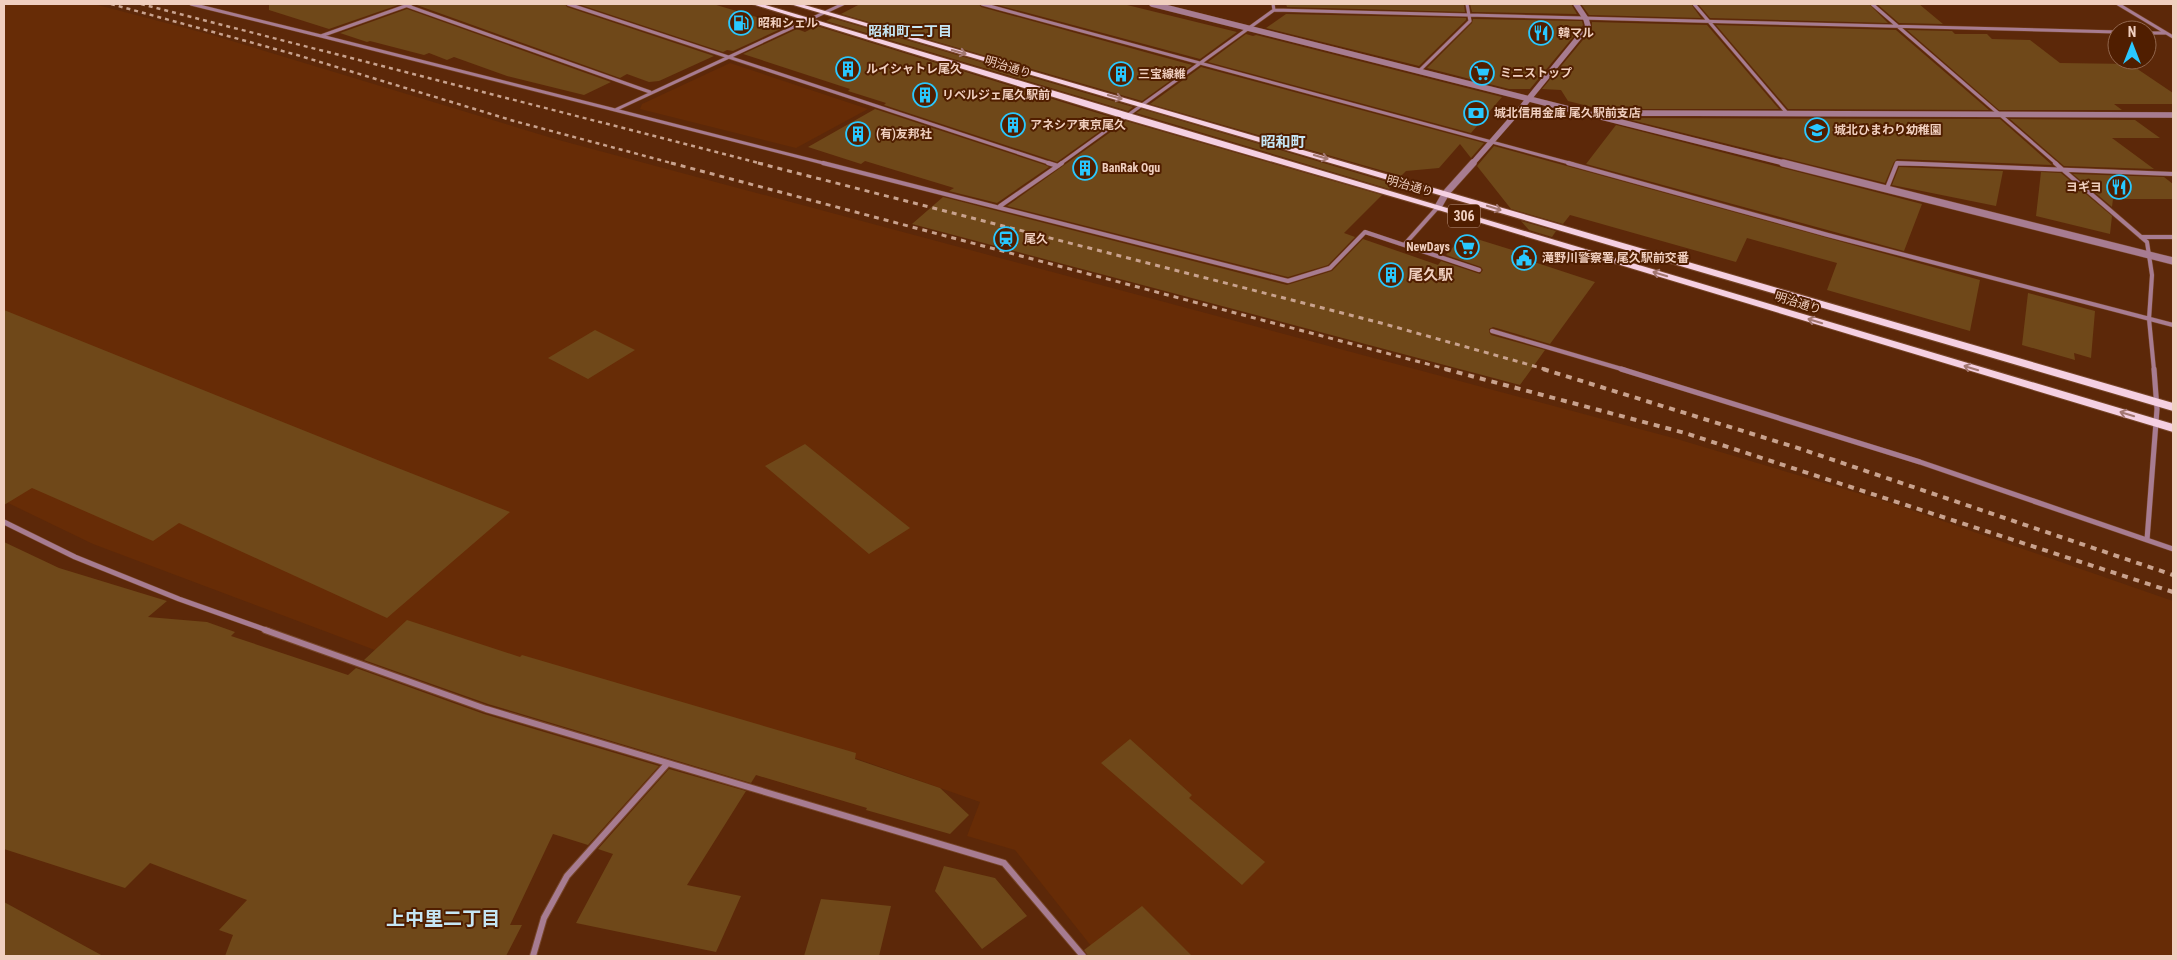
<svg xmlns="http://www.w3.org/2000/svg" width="2177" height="960" font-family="'Roboto Condensed','Noto Sans JP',sans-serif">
	<rect width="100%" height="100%" fill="#5c2809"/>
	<path fill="#672c06" d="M 4,4 L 94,4 L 212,35 L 555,139 L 1677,439 L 1891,503 L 2173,601 L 2173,956 L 1099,956 L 1015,850 L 967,836 L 980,802 L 855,758 L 836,799 L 489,693 L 93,544 L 4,501 Z
		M 730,63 L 868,109 L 796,148 L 640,109 L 642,104 Z"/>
	<path fill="#6f4819" d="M 269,4 L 401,4 L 329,29 L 269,10 Z
		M 414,4 L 565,4 L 567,7 L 714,56 L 659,81 L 649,82 L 627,74 L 620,78 Z
		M 578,4 L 713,4 L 787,26 L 733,51 L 727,50 L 723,52 Z
		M 860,4 L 979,4 L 981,7 L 1192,65 L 1142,101 L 841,14 Z
		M 994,4 L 1123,4 L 1237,32 L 1200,59 Z
		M 1286,4 L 1464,4 L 1465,12 L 1287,7 Z
		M 1470,4 L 1571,4 L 1577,14 L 1472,12 Z
		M 1581,4 L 1691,4 L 1701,18 L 1589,15 Z
		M 1698,4 L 1869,4 L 1888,23 L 1710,18 Z
		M 1877,4 L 1919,4 L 1943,24 L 1899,23 Z
		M 407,9 L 611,82 L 584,95 L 507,76 L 454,57 L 447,60 L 429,53 L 424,55 L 370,41 L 367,42 L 340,33 Z
		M 1286,14 L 1466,18 L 1466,20 L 1419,66 L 1266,28 Z
		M 832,18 L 1133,107 L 1128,111 L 826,21 Z
		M 1473,19 L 1582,21 L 1583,25 L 1530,89 L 1509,89 L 1427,68 L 1472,23 Z
		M 1592,22 L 1707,25 L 1779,109 L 1600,109 L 1568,101 L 1561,90 L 1542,89 L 1592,29 Z
		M 1716,25 L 1896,30 L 1989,110 L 1788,109 Z
		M 817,26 L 1117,119 L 1057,162 L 884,105 L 886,103 L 848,91 L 850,89 L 743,54 L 797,29 L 805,32 Z
		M 1907,30 L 1952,31 L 1955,34 L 1987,34 L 1992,39 L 2030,40 L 2060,63 L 2130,64 L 2173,93 L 2173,104 L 2114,104 L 2122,110 L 1999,110 Z
		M 1246,34 L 1253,36 L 1256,35 L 1502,97 L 1471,133 L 1208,62 Z
		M 1201,67 L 1484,143 L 1471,158 L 1460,144 L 1439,168 L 1406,171 L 1401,176 L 1150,104 Z
		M 875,109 L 1045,165 L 1049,167 L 997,203 L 949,191 L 954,188 L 865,161 L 861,164 L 808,147 Z
		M 1142,109 L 1394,184 L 1389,189 L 1136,113 Z
		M 1623,118 L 2000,119 L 2052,165 L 1897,159 L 1894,162 L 1885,183 Z
		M 2010,119 L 2135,120 L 2160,138 L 2112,138 L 2154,169 L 2064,166 Z
		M 1126,121 L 1382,195 L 1344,233 L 1355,237 L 1328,265 L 1288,277 L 1007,206 Z
		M 1616,125 L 1779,167 L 1922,204 L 1904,251 L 1586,164 Z
		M 1494,146 L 1980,280 L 1970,331 L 1827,290 L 1837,263 L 1747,238 L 1736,262 L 1570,215 L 1563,224 L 1511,209 L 1477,166 Z
		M 1899,167 L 2003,171 L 1996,206 L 1892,185 Z
		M 2041,172 L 2061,173 L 2112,216 L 2110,234 L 2036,216 Z
		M 2073,174 L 2164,177 L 2173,184 L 2173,199 L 2113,199 L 2112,207 Z
		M 943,197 L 1287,285 L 1332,271 L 1363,239 L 1438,265 L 1441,261 L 1480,274 L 1483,270 L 1481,267 L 1446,255 L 1464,235 L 1535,257 L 1531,261 L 1595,282 L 1550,344 L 1493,327 L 1489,329 L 1489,332 L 1491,335 L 1545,350 L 1520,385 L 912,224 Z
		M 1521,221 L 1556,231 L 1552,237 L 1529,230 Z
		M 2028,293 L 2095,311 L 2091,358 L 2074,353 L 2075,360 L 2022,345 Z
		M 4,310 L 380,461 L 510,512 L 387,618 L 179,523 L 153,541 L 32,488 L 4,505 Z
		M 595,330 L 635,350 L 588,379 L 548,358 Z
		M 805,444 L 910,528 L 869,554 L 765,466 Z
		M 4,542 L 59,568 L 167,601 L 148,617 L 207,622 L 235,632 L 231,636 L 348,675 L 356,668 L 484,714 L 659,766 L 588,845 L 553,834 L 510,925 L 522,925 L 506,956 L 225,956 L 233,935 L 219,930 L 247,900 L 150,863 L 125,888 L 4,849 Z
		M 407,620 L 520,657 L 522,655 L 856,753 L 855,759 L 940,788 L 969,815 L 950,834 L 866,810 L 867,808 L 756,775 L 751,783 L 488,704 L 364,660 Z
		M 1130,739 L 1192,795 L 1189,798 L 1265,862 L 1242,885 L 1101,763 Z
		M 669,769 L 746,791 L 687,885 L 741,896 L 716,952 L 576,923 L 613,854 L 598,849 Z
		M 944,866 L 995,878 L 1027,916 L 982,949 L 935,891 Z
		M 821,899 L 891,906 L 879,956 L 804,956 Z
		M 4,902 L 103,956 L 4,956 Z
		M 1142,906 L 1192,956 L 1088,956 L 1084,950 Z"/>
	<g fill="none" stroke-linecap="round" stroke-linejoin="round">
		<g stroke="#77462a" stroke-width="4">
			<path id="minor-far3" d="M 191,4 L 321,36
				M 411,4 L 321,36 L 615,110 L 843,4
				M 568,4 L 1052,164
				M 982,4 L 1573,164
				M 1694,4 L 1787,113
				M 1872,4 L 2057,164
				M 2118,4 L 2173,37
				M 405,5 L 650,92
				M 1274,10 L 2117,32
				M 2147,33 L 2166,33
				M 1419,71 L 1470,21 L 1467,4
				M 615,110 L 827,164
				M 1060,164 L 1274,10 L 1273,4
				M 1897,164 L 1922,164"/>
		</g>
		<g stroke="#77462a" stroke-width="5">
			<path id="minor-far2" d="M 823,163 L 1288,281 L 1330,268 L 1365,232 L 1479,270
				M 1048,163 L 1058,166
				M 1568,163 L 1828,235 L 2173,325
				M 2055,163 L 2147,242 L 2152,275 L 2149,319 L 2154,370
				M 1887,188 L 1897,163 L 2173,174
				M 1000,206 L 1062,163
				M 2141,237 L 2173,237
				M 1404,245 L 1438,207
				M 1492,331 L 1625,370"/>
		</g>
		<g stroke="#77462a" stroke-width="6">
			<path id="minor-far1" d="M 1621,369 L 1920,462 L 2173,549
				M 4,522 L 75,557 L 179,599 L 269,631
				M 2147,540 L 2157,409 L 2154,369"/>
		</g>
		<g stroke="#77462a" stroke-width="8">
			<path id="minor" d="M 265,630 L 486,709 L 1004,863 L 1083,956
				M 533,956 L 544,918 L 567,876 L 667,764"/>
		</g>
		<g stroke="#77462a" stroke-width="6">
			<path id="tertiary-far1" d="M 1152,4 L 1788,164
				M 1602,113 L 2173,115
				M 1472,164 L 1522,107 L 1588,26 L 1586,19 L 1576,4"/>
		</g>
		<g stroke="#77462a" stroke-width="8">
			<path id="tertiary" d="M 1783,163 L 2173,261
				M 1438,207 L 1446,193 L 1473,163"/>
		</g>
		<g stroke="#77462a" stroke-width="2">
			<path id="primary" d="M 752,4 L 762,4 L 2173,424 L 2173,432 L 1435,209 L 1125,119 Z
				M 790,4 L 801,4 L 2173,403 L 2173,411 Z"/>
		</g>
		<use href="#minor-far3" stroke="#a77c91" stroke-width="3"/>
		<use href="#minor-far2" stroke="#a77c91" stroke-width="4"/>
		<use href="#minor-far1" stroke="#a77c91" stroke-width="5"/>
		<use href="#minor" stroke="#a77c91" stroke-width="6"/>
		<use href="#tertiary-far1" stroke="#a77c91" stroke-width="5.5"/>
		<use href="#tertiary" stroke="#a77c91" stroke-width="7"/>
		<use href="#primary" fill="#f5d0e2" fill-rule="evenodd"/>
		<path stroke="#c8a28e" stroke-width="2.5" stroke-dasharray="4 4" stroke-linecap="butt" d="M 111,4 L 297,55 L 514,121 L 675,164
			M 141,4 L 763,164"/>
		<path stroke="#c8a28e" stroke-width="3" stroke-dasharray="5 5" stroke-linecap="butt" d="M 671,163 L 1450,370
			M 758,163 L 1381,323 L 1548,370"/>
		<path stroke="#c8a28e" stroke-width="4" stroke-dasharray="6 6" stroke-linecap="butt" d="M 1445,369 L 1685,433 L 2173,592
			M 1543,369 L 1801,449 L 2173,575"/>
	</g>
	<defs><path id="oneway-shaft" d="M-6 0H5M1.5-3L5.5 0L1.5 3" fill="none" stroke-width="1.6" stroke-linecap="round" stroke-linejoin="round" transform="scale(1.25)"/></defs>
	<g stroke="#a27771">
		<use href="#oneway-shaft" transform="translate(959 52) rotate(16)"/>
		<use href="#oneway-shaft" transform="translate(1115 97) rotate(16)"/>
		<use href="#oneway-shaft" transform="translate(1321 157) rotate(16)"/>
		<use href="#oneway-shaft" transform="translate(1494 208) rotate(17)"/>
		<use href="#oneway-shaft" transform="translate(1660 274) rotate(-163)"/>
		<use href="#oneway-shaft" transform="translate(1815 321) rotate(-163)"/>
		<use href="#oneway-shaft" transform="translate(1971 368) rotate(-163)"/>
		<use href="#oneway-shaft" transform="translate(2127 414) rotate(-163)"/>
	</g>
	<defs>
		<g id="fuel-ring" transform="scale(1.25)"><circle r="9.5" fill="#501e00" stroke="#29c8ff" stroke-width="1.5"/><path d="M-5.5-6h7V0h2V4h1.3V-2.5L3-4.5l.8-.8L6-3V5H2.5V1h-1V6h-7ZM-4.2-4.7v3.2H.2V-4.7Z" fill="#29c8ff"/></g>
		<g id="restaurant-ring" transform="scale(1.25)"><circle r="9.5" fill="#501e00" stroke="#29c8ff" stroke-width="1.5"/><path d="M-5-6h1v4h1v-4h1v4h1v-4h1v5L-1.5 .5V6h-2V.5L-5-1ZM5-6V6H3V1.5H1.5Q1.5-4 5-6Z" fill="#29c8ff"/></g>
		<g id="building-ring" transform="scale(1.25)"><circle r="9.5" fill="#501e00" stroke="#29c8ff" stroke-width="1.5"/><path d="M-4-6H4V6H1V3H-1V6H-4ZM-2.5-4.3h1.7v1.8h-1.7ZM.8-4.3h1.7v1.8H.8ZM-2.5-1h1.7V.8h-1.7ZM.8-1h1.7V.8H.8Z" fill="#29c8ff"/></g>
		<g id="supermarket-ring" transform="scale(1.25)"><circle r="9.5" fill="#501e00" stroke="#29c8ff" stroke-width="1.5"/><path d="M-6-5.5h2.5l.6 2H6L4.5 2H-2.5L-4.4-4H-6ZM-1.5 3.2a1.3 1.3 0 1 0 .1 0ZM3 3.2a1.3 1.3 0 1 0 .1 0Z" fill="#29c8ff"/></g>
		<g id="bank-ring" transform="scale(1.25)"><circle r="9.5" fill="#501e00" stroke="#29c8ff" stroke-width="1.5"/><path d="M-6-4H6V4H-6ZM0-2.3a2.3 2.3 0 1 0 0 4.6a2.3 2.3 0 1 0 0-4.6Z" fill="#29c8ff"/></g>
		<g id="school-ring" transform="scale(1.25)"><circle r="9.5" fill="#501e00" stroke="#29c8ff" stroke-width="1.5"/><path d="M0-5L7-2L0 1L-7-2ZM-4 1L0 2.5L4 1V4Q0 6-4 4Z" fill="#29c8ff"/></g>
		<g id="station-ring" transform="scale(1.25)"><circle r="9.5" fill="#501e00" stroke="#29c8ff" stroke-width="1.5"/><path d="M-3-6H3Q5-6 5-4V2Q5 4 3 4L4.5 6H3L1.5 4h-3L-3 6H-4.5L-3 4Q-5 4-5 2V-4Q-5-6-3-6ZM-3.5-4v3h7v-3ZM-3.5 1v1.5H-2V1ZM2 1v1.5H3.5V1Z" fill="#29c8ff"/></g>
		<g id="civic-ring" transform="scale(1.25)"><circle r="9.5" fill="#501e00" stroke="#29c8ff" stroke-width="1.5"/><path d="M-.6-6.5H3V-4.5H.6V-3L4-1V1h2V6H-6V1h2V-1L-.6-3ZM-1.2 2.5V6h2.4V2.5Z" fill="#29c8ff"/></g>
	</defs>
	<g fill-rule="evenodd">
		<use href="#fuel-ring" x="741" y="23"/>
		<use href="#restaurant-ring" x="1541" y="33"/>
		<use href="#building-ring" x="848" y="69"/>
		<use href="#supermarket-ring" x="1482" y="73"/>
		<use href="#building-ring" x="1121" y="74"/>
		<use href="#building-ring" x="925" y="95"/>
		<use href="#bank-ring" x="1476" y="113"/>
		<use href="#building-ring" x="1013" y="125"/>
		<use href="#school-ring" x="1817" y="130"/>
		<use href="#building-ring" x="858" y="134"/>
		<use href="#building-ring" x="1085" y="168"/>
		<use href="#restaurant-ring" x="2119" y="187"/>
		<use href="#station-ring" x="1006" y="239"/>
		<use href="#supermarket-ring" x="1467" y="247"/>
		<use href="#civic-ring" x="1524" y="258"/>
		<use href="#building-ring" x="1391" y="275"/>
	</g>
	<g text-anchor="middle" stroke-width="4" stroke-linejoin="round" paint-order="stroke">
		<g font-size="12" font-weight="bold" fill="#f0cfbf" stroke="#501e00" text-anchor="start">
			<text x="758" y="27">昭和シェル</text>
			<text x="1558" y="37">韓マル</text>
			<text x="866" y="73">ルイシャトレ尾久</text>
			<text x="1500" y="77">ミニストップ</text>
			<text x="1138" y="78">三宝線維</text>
			<text x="942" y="99">リベルジェ尾久駅前</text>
			<text x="1494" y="117">城北信用金庫 尾久駅前支店</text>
			<text x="1030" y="129">アネシア東京尾久</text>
			<text x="1834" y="134">城北ひまわり幼稚園</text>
			<text x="876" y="138">(有)友邦社</text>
			<text x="1102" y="172">BanRak Ogu</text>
			<text x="2102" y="191" text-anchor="end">ヨギヨ</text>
			<text x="1024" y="243">尾久</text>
			<text x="1450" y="251" text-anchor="end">NewDays</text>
			<text x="1542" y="262">滝野川警察署 尾久駅前交番</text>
		</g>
		<g font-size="12" fill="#f0cfbf" stroke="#501e00">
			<text transform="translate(1008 67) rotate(17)" y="4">明治通り</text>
			<text transform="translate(1410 186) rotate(16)" y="4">明治通り</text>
			<text transform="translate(1798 303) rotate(17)" y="4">明治通り</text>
		</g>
		<g font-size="14" font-weight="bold" fill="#c5e6f5" stroke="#501e00">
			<text x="910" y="36">昭和町二丁目</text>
		</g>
		<rect fill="#501e00" stroke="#c09a86" stroke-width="1" x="1448" y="204.5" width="32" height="23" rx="4"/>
		<g font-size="14" font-weight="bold" fill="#f0cfbf">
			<text x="1464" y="221">306</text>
		</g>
		<g font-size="15" font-weight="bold" fill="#c5e6f5" stroke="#501e00">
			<text x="1283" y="147">昭和町</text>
		</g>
		<g font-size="15" font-weight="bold" fill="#f0cfbf" stroke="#501e00" text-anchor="start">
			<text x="1408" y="280">尾久駅</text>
		</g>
		<g font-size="19" font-weight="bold" fill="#c5e6f5" stroke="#501e00">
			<text x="443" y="925">上中里二丁目</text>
		</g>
	</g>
	<rect width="2177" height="960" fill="none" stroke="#f0cfbf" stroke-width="10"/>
	<g transform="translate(2132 45)"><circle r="24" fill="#501e00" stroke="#90654c"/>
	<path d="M0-4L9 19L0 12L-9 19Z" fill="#29c8ff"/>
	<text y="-8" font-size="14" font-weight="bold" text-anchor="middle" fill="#f0cfbf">N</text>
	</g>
</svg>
